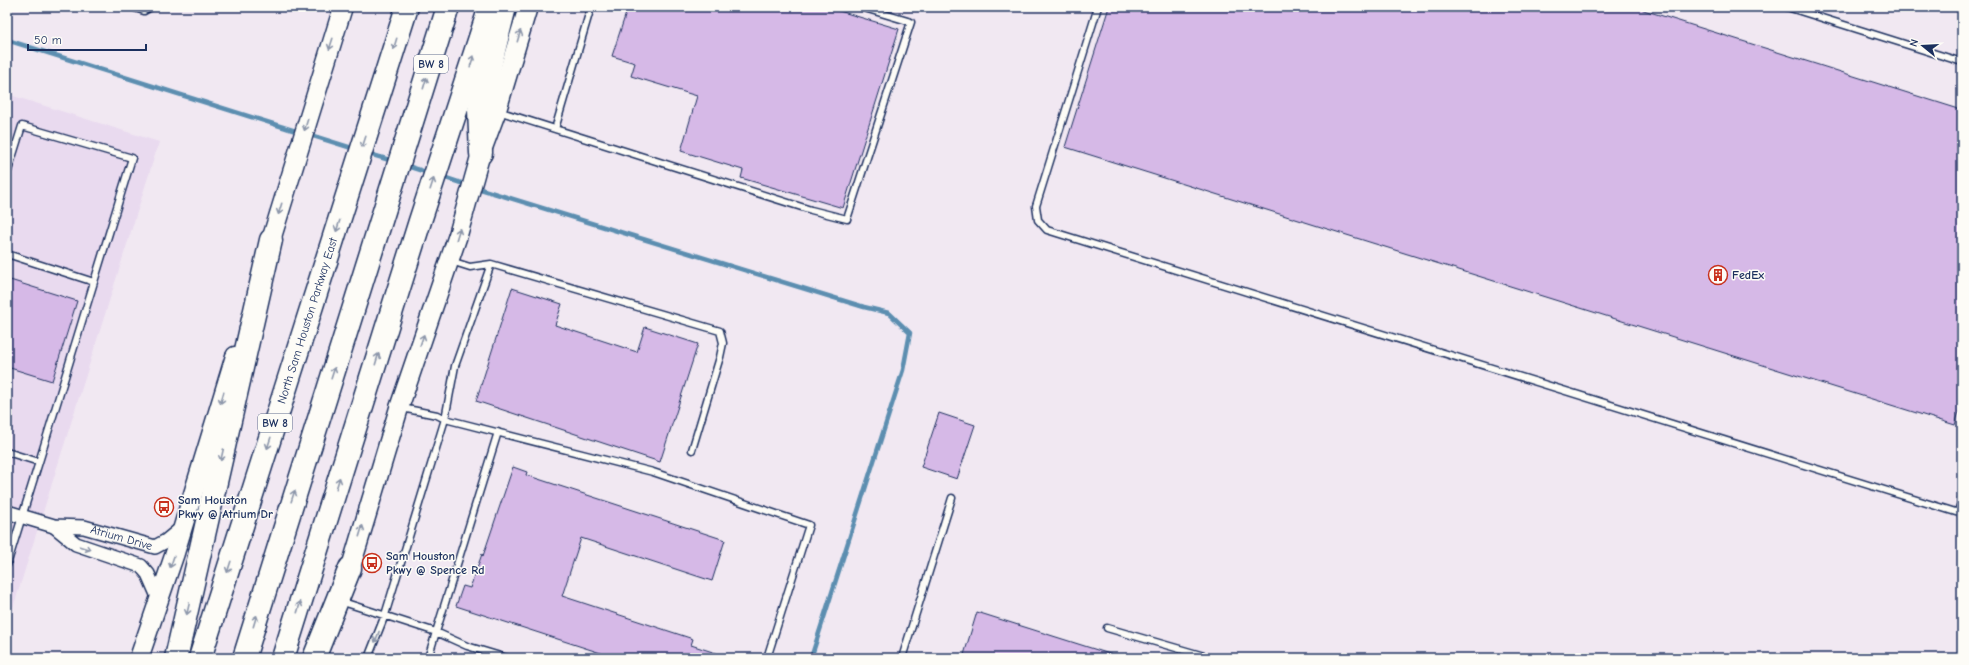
<svg xmlns="http://www.w3.org/2000/svg" width="1969" height="665" font-family="'Comic Neue',sans-serif">
	<rect width="100%" height="100%" fill="#f1e8f2"/>
	<filter id="ink" filterUnits="userSpaceOnUse"><feTurbulence type="fractalNoise" baseFrequency=".025" numOctaves="2"/><feDisplacementMap in="SourceGraphic" scale="8" xChannelSelector="R" yChannelSelector="G"/><feConvolveMatrix kernelMatrix="1 2 1 2 8 2 1 2 1" color-interpolation-filters="sRGB"/></filter>
	<g filter="url(#ink)">
		<path fill="#e9daef" d="M 7,94 L 159,142 L 7,627 Z"/>
		<g fill="none" stroke-linecap="round" stroke-linejoin="round">
			<path stroke="#5b8eb0" stroke-width="4.5" d="M 7,40 L 299,132
				M 307,134 L 355,149
				M 366,153 L 393,161
				M 404,165 L 429,173
				M 440,176 L 467,185
				M 474,187 L 864,307 L 889,313 L 910,333 L 903,370 L 811,658"/>
		</g>
		<path fill="#d6b9e7" stroke="#1b2f5e" d="M 628,7 L 826,7 L 899,29 L 843,208 L 741,178 L 743,170 L 681,151 L 697,96 L 631,76 L 635,63 L 612,56 Z
			M 1109,7 L 1634,7 L 1962,110 L 1962,402 L 1955,425 L 1065,147 Z
			M 7,279 L 77,301 L 52,381 L 7,367 Z
			M 512,288 L 562,304 L 555,325 L 637,352 L 645,327 L 698,344 L 660,462 L 476,401 Z
			M 939,413 L 975,425 L 957,479 L 921,467 Z
			M 513,467 L 527,472 L 526,475 L 725,540 L 712,581 L 581,538 L 562,596 L 693,639 L 691,645 L 722,655 L 722,658 L 616,658 L 456,606 L 463,586 L 470,588 L 482,554 L 483,556 Z
			M 977,612 L 1113,655 L 1112,658 L 963,658 Z"/>
		<g fill="none" stroke-linecap="round" stroke-linejoin="round">
			<g stroke="#1b2f5e" stroke-width="9">
				<path id="service" d="M 132,7 L 144,11 L 151,7
					M 1098,7 L 1036,206 L 1038,220 L 1047,230 L 1962,514
					M 1787,7 L 1962,62
					M 498,111 L 811,210 L 847,219 L 911,22 L 861,7
					M 555,129 L 591,7
					M 7,174 L 22,126 L 132,158 L 94,282 L 7,254
					M 451,261 L 470,267 L 491,264 L 720,331 L 723,343 L 720,357 L 692,450
					M 491,264 L 455,366 L 445,419 L 653,472 L 809,525 L 767,658
					M 7,452 L 39,462 L 94,282
					M 1958,512 L 1962,499
					M 7,565 L 39,462
					M 343,602 L 436,632 L 467,646 L 507,658
					M 1107,628 L 1211,658
					M 368,658 L 385,615 L 445,419 L 437,415 L 402,408
					M 428,658 L 498,432
					M 902,658 L 952,498"/>
			</g>
			<g stroke="#1b2f5e" stroke-width="16">
				<g id="minor">
					<path id="s1" d="M 7,512 L 54,526 L 84,527 L 155,547 L 166,541 L 183,527"/>
					<path d="M 54,526 L 76,544 L 141,566 L 148,574 L 159,599"/>
				</g>
			</g>
			<g stroke="#1b2f5e" stroke-width="21">
				<path id="secondary" d="M 267,253 L 343,7
					M 347,580 L 399,408 L 458,235 L 481,153 L 497,110 L 528,7
					M 139,658 L 175,553 L 235,356"/>
			</g>
			<g stroke="#1b2f5e" stroke-width="25">
				<g id="motorway">
					<path d="M 481,153 L 479,110 L 505,7"/>
					<path d="M 176,658 L 271,240"/>
					<path id="s2" d="M 200,658 L 407,7"/>
					<path d="M 244,658 L 448,7"/>
					<path d="M 283,658 L 420,221 L 490,7"/>
					<path d="M 314,658 L 350,568"/>
				</g>
			</g>
			<use href="#service" stroke="#fdfcf7" stroke-width="6"/>
			<use href="#minor" stroke="#fdfcf7" stroke-width="13"/>
			<use href="#secondary" stroke="#fdfcf7" stroke-width="18"/>
			<use href="#motorway" stroke="#fdfcf7" stroke-width="22"/>
		</g>
		<defs><path id="oneway-shaft" d="M-6 0H5M1.5-3L5.5 0L1.5 3" fill="none" stroke-width="1.6" stroke-linecap="round" stroke-linejoin="round"/></defs>
		<g stroke="#8c96aa">
			<use href="#oneway-shaft" transform="translate(519 36) rotate(-73)"/>
			<use href="#oneway-shaft" transform="translate(331 44) rotate(108)"/>
			<use href="#oneway-shaft" transform="translate(395 44) rotate(107)"/>
			<use href="#oneway-shaft" transform="translate(472 61) rotate(-72)"/>
			<use href="#oneway-shaft" transform="translate(425 83) rotate(-73)"/>
			<use href="#oneway-shaft" transform="translate(306 125) rotate(107)"/>
			<use href="#oneway-shaft" transform="translate(364 142) rotate(108)"/>
			<use href="#oneway-shaft" transform="translate(432 184) rotate(-72)"/>
			<use href="#oneway-shaft" transform="translate(280 209) rotate(107)"/>
			<use href="#oneway-shaft" transform="translate(338 226) rotate(108)"/>
			<use href="#oneway-shaft" transform="translate(458 234) rotate(-73)"/>
			<use href="#oneway-shaft" transform="translate(422 340) rotate(-71)"/>
			<use href="#oneway-shaft" transform="translate(377 359) rotate(-73)"/>
			<use href="#oneway-shaft" transform="translate(333 373) rotate(-72)"/>
			<use href="#oneway-shaft" transform="translate(222 398) rotate(107)"/>
			<use href="#oneway-shaft" transform="translate(269 443) rotate(108)"/>
			<use href="#oneway-shaft" transform="translate(222 455) rotate(103)"/>
			<use href="#oneway-shaft" transform="translate(338 483) rotate(-73)"/>
			<use href="#oneway-shaft" transform="translate(293 496) rotate(-72)"/>
			<use href="#oneway-shaft" transform="translate(361 531) rotate(-73)"/>
			<use href="#oneway-shaft" transform="translate(85 548) rotate(18)"/>
			<use href="#oneway-shaft" transform="translate(172 562) rotate(109)"/>
			<use href="#oneway-shaft" transform="translate(229 567) rotate(108)"/>
			<use href="#oneway-shaft" transform="translate(299 607) rotate(-73)"/>
			<use href="#oneway-shaft" transform="translate(188 609) rotate(103)"/>
			<use href="#oneway-shaft" transform="translate(255 621) rotate(-73)"/>
			<use href="#oneway-shaft" transform="translate(377 637) rotate(111)"/>
		</g>
	</g>
	<defs>
		<g id="building-ring" transform="scale(1)"><circle r="9.5" fill="#fdfcf7" stroke="#c8321e" stroke-width="1.5"/><path d="M-4-6H4V6H1V3H-1V6H-4ZM-2.5-4.3h1.7v1.8h-1.7ZM.8-4.3h1.7v1.8H.8ZM-2.5-1h1.7V.8h-1.7ZM.8-1h1.7V.8H.8Z" fill="#c8321e"/></g>
		<g id="bus-ring" transform="scale(1)"><circle r="9.5" fill="#fdfcf7" stroke="#c8321e" stroke-width="1.5"/><path d="M-5-6H5V4H4V6H2V4H-2V6H-4V4H-5ZM-3.5-4V0h7V-4ZM-3.5 1.2v1.5H-2V1.2ZM2 1.2v1.5H3.5V1.2Z" fill="#c8321e"/></g>
	</defs>
	<g fill-rule="evenodd">
		<use href="#building-ring" x="1718" y="275"/>
		<use href="#bus-ring" x="164" y="507"/>
		<use href="#bus-ring" x="372" y="563"/>
	</g>
	<g text-anchor="middle" stroke-width="3" stroke-linejoin="round" paint-order="stroke">
		<g fill="#fdfcf7" stroke="#5f6c8c" stroke-width="1">
			<rect x="414" y="55" width="34" height="18" rx="3"/>
			<rect x="258" y="414" width="34" height="18" rx="3"/>
		</g>
		<g font-size="11" font-weight="bold" fill="#1b2f5e">
			<text x="431" y="68">BW 8</text>
			<text x="275" y="427">BW 8</text>
		</g>
		<g font-size="12" font-weight="bold" fill="#1b2f5e" stroke="#fdfcf7" text-anchor="start">
			<text x="1732" y="279">FedEx</text>
			<text x="178" y="504">Sam Houston<tspan x="178" dy="14">Pkwy @ Atrium Dr</tspan></text>
			<text x="386" y="560">Sam Houston<tspan x="386" dy="14">Pkwy @ Spence Rd</tspan></text>
		</g>
		<g font-size="12" fill="#1b2f5e" stroke="#fdfcf7">
			<text dy="4" stroke="none"><textPath href="#s2" startOffset="354">North Sam Houston Parkway East</textPath></text>
			<text dy="4" stroke="none"><textPath href="#s1" startOffset="118">Atrium Drive</textPath></text>
		</g>
	</g>
	<rect width="1969" height="665" fill="none" stroke="#fdfcf7" stroke-width="24"/>
	<rect x="12" y="12" width="1945" height="641" fill="none" stroke="#1b2f5e" stroke-width="1.5" filter="url(#ink)"/>
	<g transform="translate(1923 46) rotate(288)" stroke="#fdfcf7" stroke-width="3" paint-order="stroke">
	<path d="M0-3L7 15L0 10L-7 15Z" fill="#1b2f5e"/>
	<text y="-6" font-size="11" font-weight="bold" text-anchor="middle" fill="#1b2f5e">N</text>
	</g>
	<path d="M28 44v6h118v-6" fill="none" stroke="#1b2f5e" stroke-width="2"/>
	<text x="34" y="44" font-size="12" fill="#1b2f5e" stroke="#fdfcf7" stroke-width="3" paint-order="stroke">50 m</text>
</svg>
